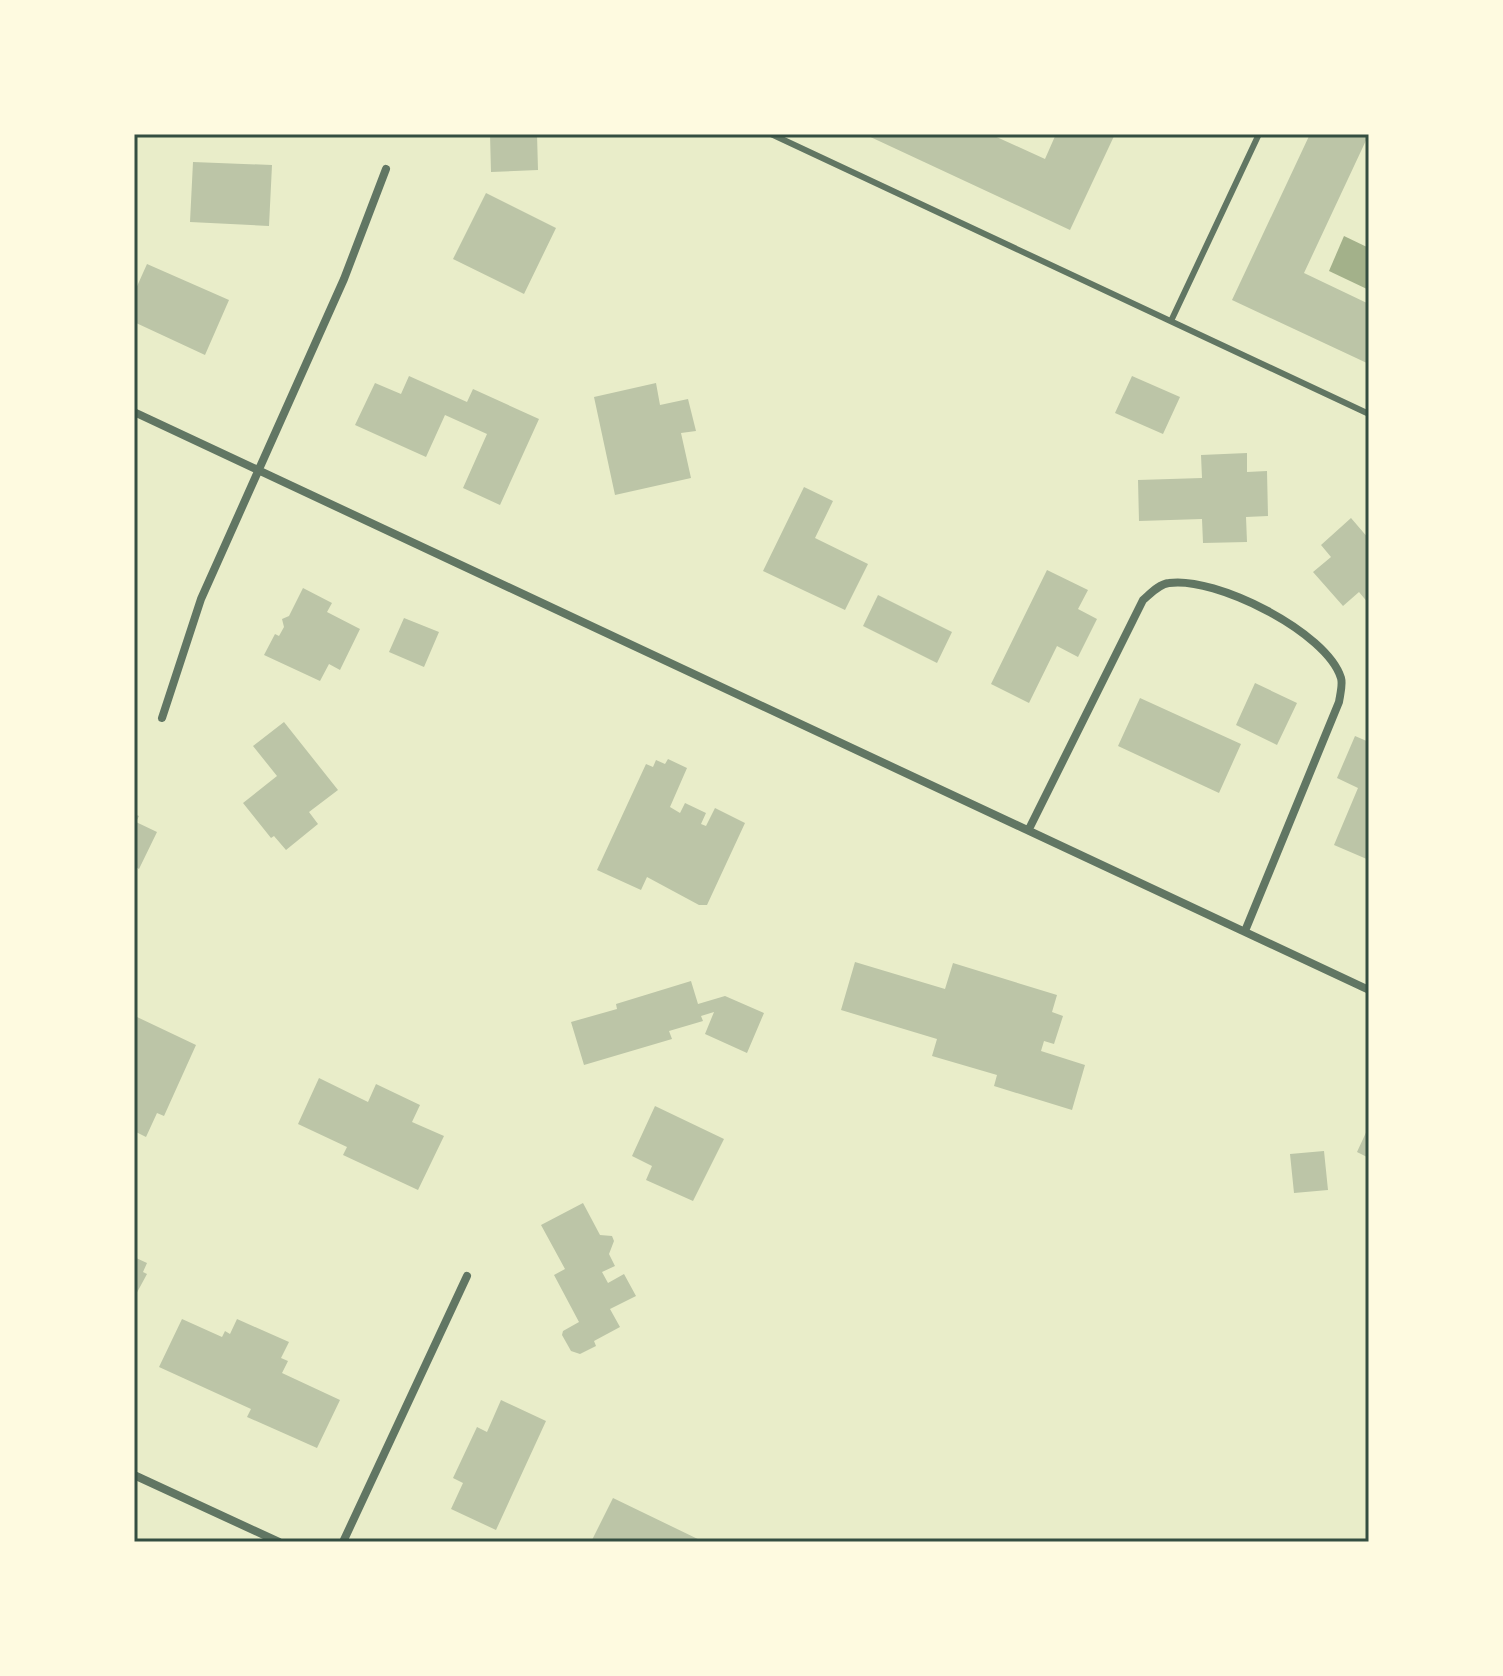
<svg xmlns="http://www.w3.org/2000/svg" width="1503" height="1676" font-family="Rubik,sans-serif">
	<rect width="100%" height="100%" fill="#e9edc9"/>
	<path fill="#a3b18a" d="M 1344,236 L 1369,248 L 1369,290 L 1329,271 Z"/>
	<path fill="#bcc5a7" d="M 490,134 L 537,134 L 538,170 L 491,172 Z
		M 864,134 L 990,134 L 1045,159 L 1056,134 L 1115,134 L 1070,230 Z
		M 1310,134 L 1369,134 L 1304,273 L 1369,304 L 1369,364 L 1232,300 Z
		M 193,162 L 272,165 L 269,226 L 190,222 Z
		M 486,193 L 556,228 L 524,294 L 453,259 Z
		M 147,264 L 229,300 L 205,355 L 134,322 L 134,293 Z
		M 409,376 L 467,402 L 473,389 L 539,419 L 500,505 L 463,488 L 487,434 L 445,415 L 426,457 L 355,425 L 375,383 L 401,394 Z
		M 1132,376 L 1180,397 L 1163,434 L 1115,413 Z
		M 656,383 L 660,405 L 688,399 L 696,431 L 681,433 L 691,478 L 615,495 L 594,397 Z
		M 1247,453 L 1247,472 L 1267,471 L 1268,516 L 1246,517 L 1247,542 L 1203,543 L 1202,519 L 1139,521 L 1138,480 L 1202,478 L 1201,455 Z
		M 804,487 L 833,501 L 815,538 L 868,564 L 845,610 L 763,571 Z
		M 1351,518 L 1369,539 L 1369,604 L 1359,592 L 1343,606 L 1313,572 L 1331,557 L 1321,545 Z
		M 1047,570 L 1088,590 L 1078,609 L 1097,619 L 1078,657 L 1057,646 L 1029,703 L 991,684 Z
		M 303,588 L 332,603 L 327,612 L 360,629 L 340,670 L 329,664 L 320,681 L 264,655 L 275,634 L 279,636 L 284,627 L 282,619 L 289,616 Z
		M 878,595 L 952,632 L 937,663 L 863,626 Z
		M 404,618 L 439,632 L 424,667 L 389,652 Z
		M 1255,683 L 1297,703 L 1277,745 L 1236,725 Z
		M 1140,698 L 1241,744 L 1219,793 L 1118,746 Z
		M 284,722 L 338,790 L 309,812 L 318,824 L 286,850 L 274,836 L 271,838 L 243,803 L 277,776 L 253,746 Z
		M 1355,736 L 1369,742 L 1369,860 L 1334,845 L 1358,788 L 1337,778 Z
		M 668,759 L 687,768 L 670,807 L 680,813 L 685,803 L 706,813 L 701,824 L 706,826 L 715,808 L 745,823 L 707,905 L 699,905 L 647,877 L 641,890 L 597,870 L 646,764 L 653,767 L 656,760 L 665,764 Z
		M 134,814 L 139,816 L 136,822 L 157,832 L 139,869 L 134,866 Z
		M 855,962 L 945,989 L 953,963 L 1057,995 L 1052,1012 L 1063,1016 L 1054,1044 L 1044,1041 L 1041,1051 L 1085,1065 L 1072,1110 L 994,1086 L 997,1075 L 932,1056 L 937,1039 L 841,1010 Z
		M 691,981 L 698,1004 L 725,996 L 764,1013 L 747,1053 L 705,1034 L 714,1012 L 701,1016 L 703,1021 L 669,1031 L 672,1039 L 584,1065 L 571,1022 L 617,1009 L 616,1004 Z
		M 137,1017 L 196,1045 L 164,1116 L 157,1113 L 146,1137 L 134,1131 Z
		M 319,1078 L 368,1102 L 376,1084 L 420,1105 L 412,1122 L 444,1136 L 418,1190 L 343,1155 L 347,1147 L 298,1124 Z
		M 655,1106 L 724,1139 L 693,1201 L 646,1180 L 652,1166 L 632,1156 Z
		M 1369,1126 L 1369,1158 L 1357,1152 Z
		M 1324,1151 L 1328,1190 L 1294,1193 L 1290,1154 Z
		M 583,1203 L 600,1235 L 612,1236 L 614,1241 L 609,1254 L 615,1266 L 602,1272 L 608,1283 L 624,1274 L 636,1296 L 610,1309 L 620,1327 L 594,1341 L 596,1346 L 580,1354 L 571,1351 L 562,1335 L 563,1331 L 579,1322 L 554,1275 L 565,1269 L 541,1225 Z
		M 134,1257 L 147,1263 L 143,1272 L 147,1274 L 134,1298 Z
		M 182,1319 L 222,1337 L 225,1331 L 230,1334 L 237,1319 L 289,1342 L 281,1358 L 288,1361 L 282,1373 L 340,1400 L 317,1448 L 247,1417 L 251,1409 L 159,1367 Z
		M 501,1400 L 546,1421 L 496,1530 L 451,1509 L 463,1483 L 453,1478 L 477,1427 L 487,1432 Z
		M 613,1498 L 704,1542 L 591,1542 Z"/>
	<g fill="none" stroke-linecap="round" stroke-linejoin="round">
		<path stroke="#617663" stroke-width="6" d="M 771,134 L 1369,414
			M 1171,321 L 1259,134"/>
		<path stroke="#617663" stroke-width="8" d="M 134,412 L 1369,990
			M 162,718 L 201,599 L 344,279 L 386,169
			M 1029,829 L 1143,600 C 1150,594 1159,584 1169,583 C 1215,576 1327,632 1341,678 C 1343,685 1340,695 1339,702 L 1245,931
			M 134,1475 L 279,1542
			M 343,1542 L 467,1276"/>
	</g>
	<rect width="1503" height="1676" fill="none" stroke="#fefae0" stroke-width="272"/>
	<rect x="136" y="136" width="1231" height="1404" fill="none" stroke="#344e41" stroke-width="3"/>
</svg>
